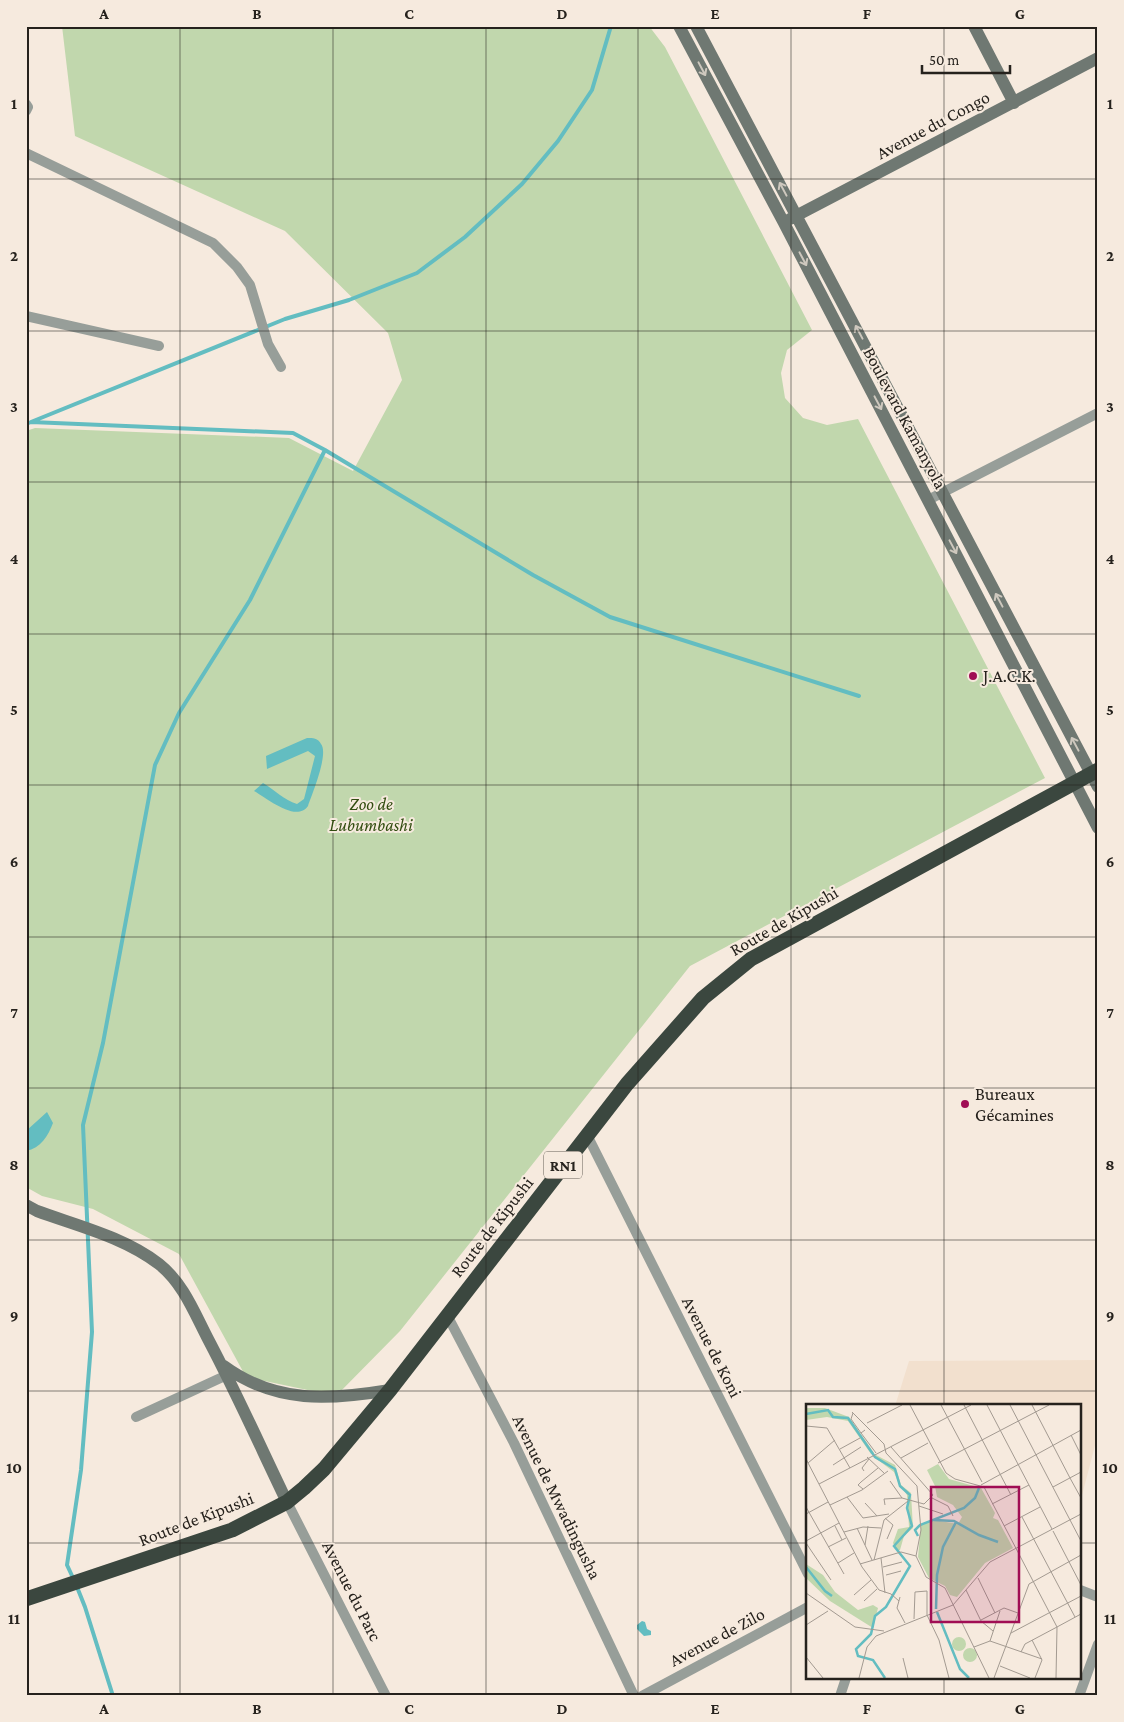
<svg xmlns="http://www.w3.org/2000/svg" width="1124" height="1722" font-family="'Crimson Pro',serif">
	<rect width="100%" height="100%" fill="#f6eade"/>
	<path fill="#f2e0ce" d="M 1098,1360 L 1098,1434 L 1080,1503 L 1080,1406 L 895,1406 L 909,1361 Z"/>
	<path fill="#c1d7ad" d="M 62,26 L 649,26 L 665,47 L 812,330 L 787,350 L 781,373 L 785,398 L 803,418 L 827,425 L 858,419 L 1045,778 L 690,966 L 400,1331 L 336,1396 L 246,1377 L 179,1254 L 93,1209 L 42,1196 L 26,1187 L 26,431 L 35,428 L 289,438 L 353,471 L 402,380 L 388,333 L 285,231 L 75,136 Z"/>
	<path fill="#63bdc1" d="M 307,738 C 313,738 318,738 321,744 C 329,754 312,794 308,806 C 296,823 267,798 254,791 L 263,783 C 275,790 284,800 297,804 L 304,799 L 315,756 L 308,751 L 267,769 L 266,756 Z
		M 47,1112 L 53,1123 C 48,1136 41,1148 26,1151 L 26,1131 Z
		M 642,1621 L 645,1622 L 647,1629 L 651,1631 L 651,1635 L 644,1636 L 637,1629 L 637,1625 Z"/>
	<g fill="none" stroke-linecap="round" stroke-linejoin="round">
		<path stroke="#63bdc1" stroke-width="4" d="M 31,422 L 293,433 L 325,450 L 533,575 L 610,617 L 859,696
			M 26,424 L 285,319 L 349,300 L 417,273 L 465,237 L 522,184 L 558,141 L 592,90 L 611,26
			M 74,1580 L 67,1565 L 81,1470 L 92,1332 L 83,1125 L 103,1043 L 155,765 L 179,713 L 250,600 L 325,450
			M 77,1587 L 85,1607 L 113,1696"/>
		<path stroke="#979e99" stroke-width="10" d="M 26,104 L 28,107 L 26,111
			M 26,153 L 213,243 L 237,267 L 250,285 L 268,344 L 281,367
			M 26,316 L 159,346
			M 928,500 L 1098,413
			M 587,1135 L 808,1574
			M 447,1315 L 514,1443 L 634,1696
			M 136,1417 L 227,1375
			M 287,1502 L 386,1696
			M 1080,1590 L 1098,1597
			M 642,1696 L 808,1607
			M 840,1696 L 846,1678
			M 1079,1696 L 1098,1644"/>
		<path stroke="#6f7872" stroke-width="12" d="M 679,26 L 784,223 L 1098,828
			M 696,26 L 1098,787
			M 974,26 L 1014,103
			M 790,219 L 1098,58
			M 26,1205 L 37,1211 C 78,1226 124,1237 159,1264 C 183,1283 194,1312 208,1339 C 236,1392 261,1448 287,1502
			M 224,1366 C 276,1404 330,1400 390,1390"/>
		<path stroke="#3b473f" stroke-width="15" d="M 26,1599 L 232,1530 L 287,1502 L 304,1488 L 324,1469 L 390,1390 L 627,1084 L 703,998 L 751,959 L 1098,770"/>
	</g>
	<defs><path id="oneway-shaft" d="M-6 0H5M1.5-3L5.5 0L1.5 3" fill="none" stroke-width="1.6" stroke-linecap="round" stroke-linejoin="round" transform="scale(1.25)"/></defs>
	<g stroke="#cec8be">
		<use href="#oneway-shaft" transform="translate(702 69) rotate(62)"/>
		<use href="#oneway-shaft" transform="translate(783 189) rotate(-118)"/>
		<use href="#oneway-shaft" transform="translate(803 259) rotate(62)"/>
		<use href="#oneway-shaft" transform="translate(859 332) rotate(-118)"/>
		<use href="#oneway-shaft" transform="translate(878 403) rotate(62)"/>
		<use href="#oneway-shaft" transform="translate(953 547) rotate(62)"/>
		<use href="#oneway-shaft" transform="translate(999 600) rotate(-118)"/>
		<use href="#oneway-shaft" transform="translate(1075 744) rotate(-118)"/>
	</g>
	<path fill="none" stroke="#26221d" stroke-width="1" stroke-opacity="0.55" d="M 180,26 L 180,1696M 333,26 L 333,1696M 486,26 L 486,1696M 638,26 L 638,1696M 791,26 L 791,1696M 944,26 L 944,1406M 26,179 L 1098,179M 26,331 L 1098,331M 26,482 L 1098,482M 26,634 L 1098,634M 26,785 L 1098,785M 26,937 L 1098,937M 26,1088 L 1098,1088M 26,1240 L 1098,1240M 26,1391 L 1098,1391M 26,1543 L 808,1543M 1080,1543 L 1098,1543M 944,1678 L 944,1696"/>
	<g fill="#a00d54" stroke="#f6eade" stroke-width="2">
		<circle cx="973" cy="676" r="5"/>
		<circle cx="965" cy="1104" r="5"/>
	</g>
	<g text-anchor="middle" stroke-width="4" stroke-linejoin="round" paint-order="stroke">
		<rect fill="#f6eade" stroke="#645e57" stroke-width="1" x="544" y="1151.5" width="38" height="27" rx="4"/>
		<g font-size="16" font-weight="bold" fill="#26221d">
			<text x="563" y="1171">RN1</text>
		</g>
		<g font-size="18" fill="#26221d" stroke="#f6eade">
			<text transform="translate(933 125) rotate(-28)" y="6">Avenue du Congo</text>
			<text transform="translate(905 418) rotate(62)" y="6">Boulevard Kamanyola</text>
			<text transform="translate(784 921) rotate(-30)" y="6">Route de Kipushi</text>
			<text transform="translate(492 1227) rotate(-52)" y="6">Route de Kipushi</text>
			<text transform="translate(712 1347) rotate(63)" y="6">Avenue de Koni</text>
			<text transform="translate(557 1497) rotate(64)" y="6">Avenue de Mwadingusha</text>
			<text transform="translate(196 1519) rotate(-21)" y="6">Route de Kipushi</text>
			<text transform="translate(352 1591) rotate(63)" y="6">Avenue du Parc</text>
			<text transform="translate(717 1637) rotate(-28)" y="6">Avenue de Zilo</text>
		</g>
		<g font-size="18" fill="#26221d" stroke="#f6eade" text-anchor="start">
			<text x="983" y="682">J.A.C.K.</text>
			<text x="975" y="1100">Bureaux<tspan x="975" dy="21">Gécamines</tspan></text>
		</g>
		<g font-size="18" font-style="italic" fill="#324d10" stroke="#f6eade">
			<text x="371" y="810">Zoo de<tspan x="371" dy="21">Lubumbashi</tspan></text>
		</g>
	</g>
	<g transform="translate(806 1404)">
		<rect width="275" height="275" fill="#f6eade"/>
		<path d="M 0,4 L 19,4 L 43,13 L 68,49 L 65,50 L 42,17 L 21,13 L 0,16 ZM 70,51 L 89,61 L 95,81 L 105,89 L 107,124 L 98,132 L 94,146 L 91,147 L 87,139 L 92,125 L 103,123 L 101,91 L 92,78 L 88,68 L 68,53 ZM 132,60 L 143,75 L 175,84 L 189,109 L 187,114 L 192,116 L 207,144 L 179,159 L 151,193 L 144,191 L 139,182 L 123,174 L 112,153 L 115,121 L 128,116 L 152,120 L 156,113 L 147,101 L 131,93 L 129,82 L 121,66 ZM 0,160 L 17,171 L 29,188 L 52,206 L 67,201 L 72,204 L 67,224 L 24,197 L 0,174 ZM146 240a7 7 0 1 1 14 0a7 7 0 1 1-14 0ZM157 251a7 7 0 1 1 14 0a7 7 0 1 1-14 0Z" fill="#c1d7ad"/>
		<path fill="none" stroke="#63bdc1" stroke-width="2.5" d="M 0,10 L 22,6 L 27,13 L 42,14 L 69,53 L 89,65 L 94,82 L 104,91 L 101,104 L 106,122 L 88,142 L 104,162 L 80,203 L 69,212 L 65,230 L 50,245 L 52,252 L 67,256 L 79,274M 128,116 L 148,117 L 173,131 L 192,138M 112,132 L 109,126 L 114,121 L 158,104 L 169,94 L 173,84M 0,163 L 19,187 L 26,192M 130,205 L 131,171 L 137,143 L 150,118M 131,208 L 154,265 L 163,274"/>
		<path fill="none" stroke="#a39a91" stroke-width="1" d="M 104,1 L 140,69 L 149,75 L 178,83 L 251,223 L 275,210M 135,1 L 176,78M 158,1 L 205,91M 181,1 L 246,125M 204,1 L 275,137M 226,1 L 264,74M 46,8 L 78,40 L 80,49 L 111,82 L 115,126 L 110,152 L 120,173 L 139,184 L 183,274M 47,9 L 45,15 L 55,29M 61,19 L 96,1M 0,22 L 21,24 L 44,64M 59,26 L 55,29 L 70,49M 265,31 L 275,51M 34,45 L 54,34M 61,53 L 78,69M 95,54 L 122,39M 0,55 L 56,163 L 73,186 L 85,190 L 93,197M 2,59 L 29,36M 132,59 L 243,1M 27,61 L 55,43M 58,67 L 56,64 L 63,55M 264,74 L 275,94M 84,77 L 96,94M 13,80 L 165,1M 175,81 L 275,26M 247,83 L 275,68M 57,85 L 52,81 L 55,78 L 72,64M 41,93 L 57,114 L 83,110M 126,94 L 142,102 L 147,112M 59,99 L 71,112M 186,100 L 223,81M 24,101 L 56,86 L 82,67M 79,101 L 78,95 L 96,94 L 118,100 L 127,91 L 85,43M 113,102 L 137,110M 0,103 L 38,170M 0,110 L 22,98M 216,113 L 269,213M 79,114 L 87,121 L 81,135M 29,122 L 36,136M 198,122 L 234,103M 51,124 L 66,156M 247,127 L 275,181M 38,128 L 57,123 L 75,124M 0,137 L 33,119M 0,139 L 25,176M 59,141 L 62,122M 22,143 L 40,134M 75,154 L 79,189M 68,156 L 78,116 L 102,97M 32,159 L 48,149M 54,160 L 95,148 L 110,152M 77,163 L 96,158M 80,171 L 95,167M 172,174 L 189,209M 160,186 L 175,217 L 187,227M 0,189 L 49,223 L 78,227M 48,191 L 65,176M 94,193 L 91,204 L 99,219M 58,197 L 71,185M 108,215 L 109,188 L 121,187 L 121,211 L 133,236 L 143,274M 175,216 L 198,204 L 212,209M 0,221 L 22,207M 205,229 L 275,192M 226,236 L 236,256 L 229,274M 184,237 L 194,207M 168,243 L 184,237 L 236,255M 215,248 L 219,240 L 251,223M 0,253 L 17,274M 97,254 L 102,274M 194,262 L 224,274M 53,274 L 61,243 L 70,232 L 147,201 L 184,158 L 275,110M 188,274 L 223,180 L 275,151M 250,274 L 251,223"/>
		<path fill="#a00d54" fill-opacity="0.15" stroke="#a00d54" stroke-width="2.5" d="M 125,83 L 213,83 L 213,218 L 125,218 Z"/>
		<rect width="275" height="275" fill="none" stroke="#26221d" stroke-width="2.5"/>
	</g>
	<rect width="1124" height="1722" fill="none" stroke="#f6eade" stroke-width="55"/>
	<path d="M922 65v8h88v-8" fill="none" stroke="#26221d" stroke-width="2.5"/>
	<text x="929" y="65" font-size="15" fill="#26221d" stroke="#f6eade" stroke-width="4" paint-order="stroke">50 m</text>
	<rect x="28" y="28" width="1068" height="1666" fill="none" stroke="#26221d" stroke-width="2"/>
	<g font-size="16" text-anchor="middle" font-weight="bold" fill="#26221d">
		<text x="104" y="19">A</text>
		<text x="257" y="19">B</text>
		<text x="409" y="19">C</text>
		<text x="562" y="19">D</text>
		<text x="715" y="19">E</text>
		<text x="867" y="19">F</text>
		<text x="1020" y="19">G</text>
		<text x="14" y="109">1</text>
		<text x="1110" y="109">1</text>
		<text x="14" y="261">2</text>
		<text x="1110" y="261">2</text>
		<text x="14" y="412">3</text>
		<text x="1110" y="412">3</text>
		<text x="14" y="564">4</text>
		<text x="1110" y="564">4</text>
		<text x="14" y="715">5</text>
		<text x="1110" y="715">5</text>
		<text x="14" y="867">6</text>
		<text x="1110" y="867">6</text>
		<text x="14" y="1018">7</text>
		<text x="1110" y="1018">7</text>
		<text x="14" y="1170">8</text>
		<text x="1110" y="1170">8</text>
		<text x="14" y="1321">9</text>
		<text x="1110" y="1321">9</text>
		<text x="14" y="1473">10</text>
		<text x="1110" y="1473">10</text>
		<text x="14" y="1624">11</text>
		<text x="1110" y="1624">11</text>
		<text x="104" y="1714">A</text>
		<text x="257" y="1714">B</text>
		<text x="409" y="1714">C</text>
		<text x="562" y="1714">D</text>
		<text x="715" y="1714">E</text>
		<text x="867" y="1714">F</text>
		<text x="1020" y="1714">G</text>
	</g>
</svg>
